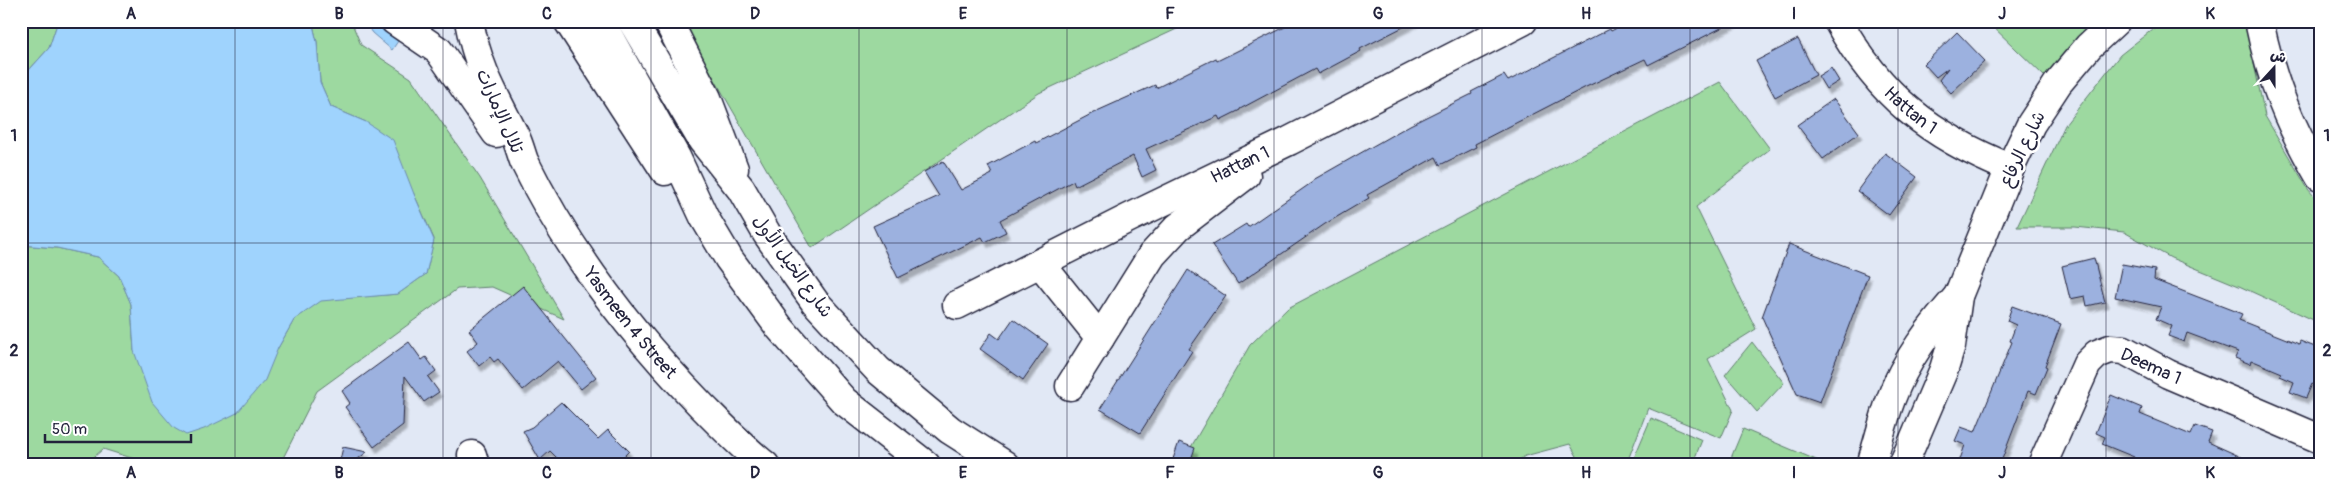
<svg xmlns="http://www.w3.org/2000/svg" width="2341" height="486" font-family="Pangolin,'Playpen Sans Arabic',sans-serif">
	<defs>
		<filter id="shadow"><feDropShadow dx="3" dy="5.5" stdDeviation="1" flood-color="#0004"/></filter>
	</defs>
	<rect width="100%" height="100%" fill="#e1e8f5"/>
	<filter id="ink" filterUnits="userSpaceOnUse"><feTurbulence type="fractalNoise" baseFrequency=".02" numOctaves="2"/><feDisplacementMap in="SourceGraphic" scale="10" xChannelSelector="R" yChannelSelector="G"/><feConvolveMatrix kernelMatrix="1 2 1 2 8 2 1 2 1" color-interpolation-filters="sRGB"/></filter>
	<g filter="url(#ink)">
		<path fill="#9dd9a0" stroke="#607e6e" d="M 21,21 L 58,21 L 49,48 L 21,79 Z
			M 312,21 L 351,21 L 361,45 L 411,78 L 480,178 L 564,319 L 492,287 L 457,289 L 317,391 L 282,460 L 284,465 L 154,465 L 103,449 L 85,465 L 21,465 L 21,245 L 57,248 L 98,257 L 119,276 L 131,304 L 134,351 L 278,348 L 294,320 L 321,300 L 398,294 L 426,274 L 434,239 L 414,194 L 366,122 L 331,107 L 320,82 L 317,42 Z
			M 681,21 L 1194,21 L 1039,93 L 812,248 Z
			M 1987,21 L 2100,21 L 2045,77 Z
			M 2163,21 L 2245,21 L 2265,116 L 2308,189 L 2320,203 L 2320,323 L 2239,286 L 2171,258 L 2124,232 L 2075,227 L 2017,227 L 2065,125 L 2120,55 Z
			M 1720,82 L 1770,149 L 1696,207 L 1756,329 L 1708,359 L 1733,410 L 1721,438 L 1648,408 L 1626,465 L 1582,465 L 1570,444 L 1525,456 L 1512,465 L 1203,465 L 1204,461 L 1187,454 L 1250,345 L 1288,308 Z
			M 1752,342 L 1784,383 L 1757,412 L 1725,375 Z
			M 1651,418 L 1702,440 L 1692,465 L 1631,465 Z
			M 1743,429 L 1828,465 L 1728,465 Z"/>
		<path fill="#9fd3fd" stroke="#6d8caf" d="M 58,21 L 312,21 L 317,42 L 320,82 L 331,107 L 366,122 L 393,140 L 414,194 L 434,240 L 426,274 L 398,294 L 321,301 L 294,320 L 278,348 L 265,380 L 237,413 L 204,429 L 186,435 L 174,428 L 152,402 L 134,351 L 131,304 L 119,276 L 98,257 L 57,248 L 21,245 L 21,79 L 49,48 Z
			M 364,21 L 376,21 L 398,41 L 392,50 L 372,33 Z"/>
		<path fill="#9cb1df" stroke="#22223b" filter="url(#shadow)" d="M 1297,21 L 1415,21 L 1360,49 L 1361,51 L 1318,74 L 1315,69 L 1240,109 L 1240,110 L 1220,120 L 1218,116 L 1146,149 L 1156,170 L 1142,177 L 1133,156 L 1075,186 L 1073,181 L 1000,220 L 1006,232 L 985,242 L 982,237 L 898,278 L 873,226 L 939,196 L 924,172 L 943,161 L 961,190 L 992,174 L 988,166 L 1035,141 L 1036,143 L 1097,111 L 1155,85 L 1156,88 L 1216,58 L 1217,61 Z
			M 1630,21 L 1735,21 L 1648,65 L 1645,59 L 1586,87 L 1475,144 L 1476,147 L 1440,165 L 1436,157 L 1367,195 L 1369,198 L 1325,224 L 1238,284 L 1212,245 L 1246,224 L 1248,227 L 1314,181 L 1313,180 L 1410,125 L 1472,94 L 1471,92 L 1504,75 L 1508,81 L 1610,29 L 1611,31 Z
			M 1957,32 L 1985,61 L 1951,93 L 1939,80 L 1948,68 L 1936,77 L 1924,64 Z
			M 1798,39 L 1816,75 L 1775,97 L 1756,61 Z
			M 1831,68 L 1839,81 L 1826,89 L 1818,76 Z
			M 1834,99 L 1859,133 L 1823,159 L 1797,125 Z
			M 1885,153 L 1917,177 L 1889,215 L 1857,191 Z
			M 1789,244 L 1868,275 L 1820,402 L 1797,394 L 1762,317 Z
			M 2094,258 L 2105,302 L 2087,306 L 2085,296 L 2070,299 L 2062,266 Z
			M 2122,264 L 2155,270 L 2154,280 L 2242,314 L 2239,320 L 2299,344 L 2300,341 L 2320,349 L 2320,387 L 2312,384 L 2306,398 L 2290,392 L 2294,382 L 2280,376 L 2282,373 L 2251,360 L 2250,364 L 2235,358 L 2238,352 L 2187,333 L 2184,342 L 2168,336 L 2172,326 L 2156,319 L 2161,307 L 2115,297 Z
			M 1188,270 L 1226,296 L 1189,349 L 1192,351 L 1140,433 L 1100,409 Z
			M 523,286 L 596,377 L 581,389 L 558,361 L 523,390 L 498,359 L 494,362 L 490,357 L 479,366 L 467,351 L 478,342 L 469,330 Z
			M 2012,306 L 2061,324 L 2045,366 L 2047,367 L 2036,394 L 2028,391 L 2001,462 L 1994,459 L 1991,465 L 1958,465 L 1965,445 L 1955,441 L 1961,427 L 1975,432 L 2012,342 L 2010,341 L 2016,325 L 2007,321 Z
			M 1013,319 L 1048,344 L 1023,380 L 980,349 L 991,333 L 999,339 Z
			M 409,342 L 422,360 L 426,357 L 436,371 L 428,377 L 439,392 L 424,402 L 405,376 L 403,425 L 374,447 L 345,407 L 350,403 L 342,391 Z
			M 2111,395 L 2142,408 L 2140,414 L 2191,435 L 2195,426 L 2212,432 L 2208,442 L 2259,465 L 2132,465 L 2134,457 L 2102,444 L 2105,437 L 2096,433 Z
			M 561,402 L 598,439 L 608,430 L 629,451 L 615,465 L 564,465 L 550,451 L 540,460 L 523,431 L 532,427 Z
			M 1179,442 L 1195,448 L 1189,465 L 1173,459 Z
			M 343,447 L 367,452 L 350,465 L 339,465 Z"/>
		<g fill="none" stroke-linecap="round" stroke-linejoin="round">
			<g stroke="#22223b" stroke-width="31">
				<g id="minor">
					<path d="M 395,21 L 439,51 L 496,133"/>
					<path id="s1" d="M 469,21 C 478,69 494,94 515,136 C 519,144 521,153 524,161 C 568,251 632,334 701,405 C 722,426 742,447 765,465"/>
					<path id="s2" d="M 1838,21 C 1880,97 1931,136 2010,168"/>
					<path d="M 2259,21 C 2271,80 2289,125 2320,177"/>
					<path d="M 1040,263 L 1100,338"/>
					<path id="s3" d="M 957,305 L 1129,218 L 1289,141 L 1523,21"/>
					<path d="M 1070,386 L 1152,255 L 1178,227 L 1246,175"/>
					<path d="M 472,455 L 475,465"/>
					<path d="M 1871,465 C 1878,443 1883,420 1891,399 C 1905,360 1931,327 1958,296"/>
					<path d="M 1903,465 L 1944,369 L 1951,346 L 1958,296 L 2010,168 L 2031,124 L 2058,83 L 2089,46 L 2116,21"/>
					<path d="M 2042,465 L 2087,364 L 2097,354 L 2110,349 L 2124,350 L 2168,374 L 2320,439"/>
				</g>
			</g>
			<g stroke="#22223b" stroke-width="31">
				<path id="major" d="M 568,21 L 665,171
					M 600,21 L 676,157 L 704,217 L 729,259 L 779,327 L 844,401 L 926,465
					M 632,21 L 702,140 L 741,189 L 767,234 L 815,302 L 878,370 L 950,430 L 1005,465
					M 668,21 L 707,98 L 734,169"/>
			</g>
			<use href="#minor" stroke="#fff" stroke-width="28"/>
			<use href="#major" stroke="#fff" stroke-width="28"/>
		</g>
	</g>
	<path fill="none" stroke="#22223b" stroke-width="1" stroke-opacity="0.55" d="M 235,21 L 235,465M 443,21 L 443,465M 651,21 L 651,465M 859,21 L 859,465M 1067,21 L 1067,465M 1274,21 L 1274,465M 1482,21 L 1482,465M 1690,21 L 1690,465M 1898,21 L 1898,465M 2106,21 L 2106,465M 21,243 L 2320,243"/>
	<g text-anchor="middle" stroke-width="5" stroke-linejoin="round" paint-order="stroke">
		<g font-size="18" fill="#22223b" stroke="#fff">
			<text dy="6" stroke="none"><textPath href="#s2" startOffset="116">Hattan 1</textPath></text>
			<text transform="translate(500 111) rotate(66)" y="6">تلال الإمارات</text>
			<text transform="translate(2022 149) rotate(-64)" y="6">شارع الرفاع</text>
			<text dy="6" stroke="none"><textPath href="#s3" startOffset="316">Hattan 1</textPath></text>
			<text transform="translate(793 266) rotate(54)" y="6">شارع الخيل الأول</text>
			<text dy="6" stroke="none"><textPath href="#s1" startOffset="345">Yasmeen 4 Street</textPath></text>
			<text transform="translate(2151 366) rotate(24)" y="6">Deema 1</text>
		</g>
	</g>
	<rect width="2341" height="486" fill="none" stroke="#fff" stroke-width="55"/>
	<g transform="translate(2274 68) rotate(21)" stroke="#ffffff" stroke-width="4" paint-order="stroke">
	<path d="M0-4L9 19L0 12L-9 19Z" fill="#22223b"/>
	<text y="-8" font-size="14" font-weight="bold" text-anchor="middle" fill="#22223b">ش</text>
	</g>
	<path d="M45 434v8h146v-8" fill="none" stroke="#22223b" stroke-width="2.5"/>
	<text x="52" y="434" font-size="15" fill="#22223b" stroke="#ffffff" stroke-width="4" paint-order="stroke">50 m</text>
	<rect x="28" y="28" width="2286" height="430" fill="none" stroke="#22223b" stroke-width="2"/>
	<g font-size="16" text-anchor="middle" font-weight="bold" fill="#22223b">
		<text x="131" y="19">A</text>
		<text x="339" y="19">B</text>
		<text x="547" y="19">C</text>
		<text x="755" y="19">D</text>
		<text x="963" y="19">E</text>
		<text x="1170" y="19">F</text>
		<text x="1378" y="19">G</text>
		<text x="1586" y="19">H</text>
		<text x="1794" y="19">I</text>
		<text x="2002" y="19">J</text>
		<text x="2210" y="19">K</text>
		<text x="14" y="141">1</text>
		<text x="2327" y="141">1</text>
		<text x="14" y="356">2</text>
		<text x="2327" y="356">2</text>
		<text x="131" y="478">A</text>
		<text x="339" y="478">B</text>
		<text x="547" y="478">C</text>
		<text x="755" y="478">D</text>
		<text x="963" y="478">E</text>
		<text x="1170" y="478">F</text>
		<text x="1378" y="478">G</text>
		<text x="1586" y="478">H</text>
		<text x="1794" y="478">I</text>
		<text x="2002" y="478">J</text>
		<text x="2210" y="478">K</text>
	</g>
</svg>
